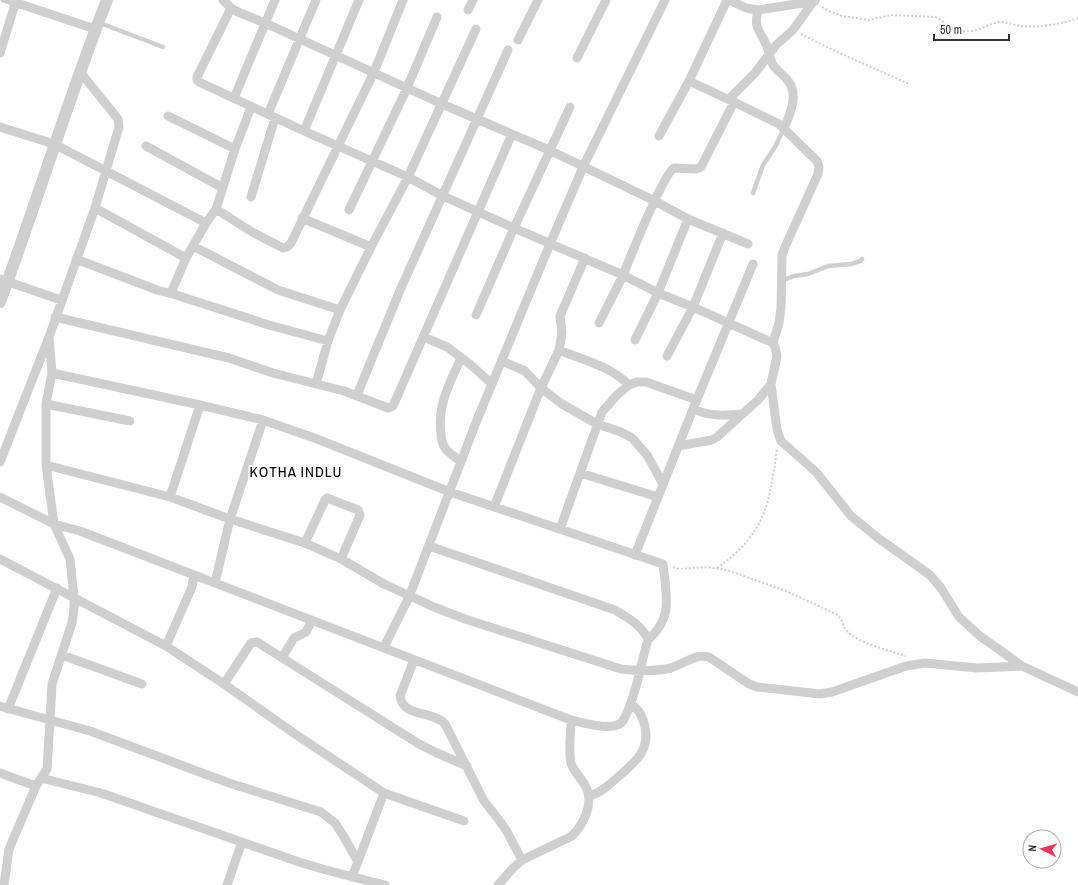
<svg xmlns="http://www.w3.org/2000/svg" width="1078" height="885" font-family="'Archivo Narrow',sans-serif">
	<rect width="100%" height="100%" fill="#fff"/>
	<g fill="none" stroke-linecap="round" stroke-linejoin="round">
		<path stroke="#cfcfcf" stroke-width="2" stroke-dasharray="2 2" stroke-linecap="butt" d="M 822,7 L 829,11 L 842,16 L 869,20 L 891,15 L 935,17 C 941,19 942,21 947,26 C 951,29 959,30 964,31 C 978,33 987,24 999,22 C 1007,22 1014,25 1021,26 C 1034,28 1065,24 1078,18
			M 801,34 L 837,52 L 909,84
			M 673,567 L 680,569 L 706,567 L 727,570 L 786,591 L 836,614 C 843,619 842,626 848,632 C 856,642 893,652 906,656
			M 717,568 C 766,533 769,505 777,449"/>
		<path stroke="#cfcfcf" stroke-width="4.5" d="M 3,0 L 15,4
			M 100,23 L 163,47
			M 753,193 L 763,165 L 775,147 L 784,128
			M 781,281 L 794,276 L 808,274 L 828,266 L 851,264 L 860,261 L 862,259"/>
		<path stroke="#cfcfcf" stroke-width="9" d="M 223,0 L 231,8 L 238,12 L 265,23 L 442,104 L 549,150 L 655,201 L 688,219 L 748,244
			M 729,0 L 746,8 L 758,10 L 815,1
			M 231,8 L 197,77 L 197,80 L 199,82 L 304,131 L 408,177 L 443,196 L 514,228 L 623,275 L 658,293 L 693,307 L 773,343 L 775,347 L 777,356 L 771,384 L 777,430 L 781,441 L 816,472 L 851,516 L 878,538 L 930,575 L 941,588 L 959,617 L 980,636 L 1022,666 L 1078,692
			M 468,10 L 473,0
			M 758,10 C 754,27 758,28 765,42 C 769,49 769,58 773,65 C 777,71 784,75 788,81 C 799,94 790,115 784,128
			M 518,40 L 538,0
			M 0,53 L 15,4 L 20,4 L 95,29
			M 577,58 L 606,0
			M 689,81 L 734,102 L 779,124 L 817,161 L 819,167 L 818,174 L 785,247 L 782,255 L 781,308 L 779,323 L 773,343
			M 234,98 L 275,0
			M 729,99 L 755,73 L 776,45 L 793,30 L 813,2
			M 268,114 L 316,0
			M 168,116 L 235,149
			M 0,127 L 54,144 L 206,223
			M 304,131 L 359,0
			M 659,136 L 689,81 L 727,0
			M 146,146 L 223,188
			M 251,197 L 275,118
			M 95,208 L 186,258
			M 216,209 L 252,232 L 283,248 L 287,247 L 291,243 L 374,72 L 403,0
			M 349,210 L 407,88 L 437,17
			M 302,218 L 371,247
			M 193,246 L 278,290 L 340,310
			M 76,259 L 157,290 L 176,295 L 269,325 L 328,341
			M 0,279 L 61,300
			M 171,293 L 186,258 L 206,223 L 216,209 L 235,149 L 251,107
			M 476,315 L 514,228 L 570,107
			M 55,317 L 229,358 L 273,373 L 344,391 L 388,408 L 393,406 L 512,134
			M 599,323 C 607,307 616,290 624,273 C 631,255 663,175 674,168 L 696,169 L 701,167 L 734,102
			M 49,337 L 52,373 L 46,404 L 46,465 L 170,497 L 230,519 L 263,420
			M 424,337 L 447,347 L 471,365 L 492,384
			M 635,340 L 658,293 L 688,219
			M 559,350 C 583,360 610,366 629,385
			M 667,356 L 693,307 L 723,233
			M 461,358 C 450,382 437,406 441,433 C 441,438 442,443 445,448 C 448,453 456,457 461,462
			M 502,361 L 525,371 L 541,388 L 562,404 L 597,424 L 621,432 L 632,438 L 647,455 L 663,484
			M 52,373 L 200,405 L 263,420 L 317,439 L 450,492 L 663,564 C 666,596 674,617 648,640
			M 316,384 L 328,341 L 340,310 L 371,247 L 408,177 L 476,29
			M 357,395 L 401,288 L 508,50
			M 46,404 L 130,421
			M 693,409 C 709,416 724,416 742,414
			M 678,446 L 712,440 L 717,437 L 758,400 L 771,384
			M 0,462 L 49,337 L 95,208 L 119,127 L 118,119 L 81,73
			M 46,465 L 54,524 L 70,559 L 74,597 L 74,609 L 72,623 L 52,684 L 50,720 L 90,731 L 229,783 L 321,812 L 335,823 L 344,837 L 358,862
			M 580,473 L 658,497
			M 0,497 L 54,524 L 80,531 L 571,720 C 585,723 600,728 614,726 C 619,725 623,722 625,717 C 637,693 640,665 648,640 C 643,626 627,617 615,610 L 429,546
			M 170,497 L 200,405
			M 494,507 L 541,388 L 559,350 L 562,333 L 560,316 L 585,258
			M 560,529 L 602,412 L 617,395 L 629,385 L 637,382 L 646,382 L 697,400
			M 305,543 L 325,500 L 327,498 L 358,510 L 360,515 L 341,559
			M 635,555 L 693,409 L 753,264
			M 0,559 L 166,646 L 224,684 L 295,734 L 384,793 L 464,821
			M 215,583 L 230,519 L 305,543 L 341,559 L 384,584 L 434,607 L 465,619 L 621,669 C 638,671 654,672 671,668 C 683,664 696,653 709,657 L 749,684 L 757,687 L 820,694 L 832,692 L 906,666 L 925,663 L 977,668 L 1022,666
			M 166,646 L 192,587 L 194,575
			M 384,647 L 409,597 L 477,420 L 550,244 L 583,167 L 665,0
			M 62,655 L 142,684
			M 282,658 L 294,638 L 306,632 L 312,620
			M 414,660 L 400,696 C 403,718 433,710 445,724 L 484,801 L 499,820 L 506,830 L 522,860
			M 224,684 L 251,643 L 257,642 L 419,744 L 437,753 L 467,766
			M 0,706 L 50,720 L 47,769 L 36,786 L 9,849 L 4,885
			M 8,709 L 57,588
			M 0,773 L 36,786
			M 41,778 L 101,793 L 299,862 L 326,870 L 385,885
			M 589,796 C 601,793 608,785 617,778 C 635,762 652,750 644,723 C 641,714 639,709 630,704
			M 352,877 L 384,793
			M 227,885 L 242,842
			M 498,885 L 513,868 L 522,860 L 572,836 C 584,824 594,803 586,787 C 582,779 574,772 571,763 C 568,749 571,734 571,720"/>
		<path stroke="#cfcfcf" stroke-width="12" d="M 0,302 C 37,202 68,99 107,0"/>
	</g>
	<g text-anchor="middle" stroke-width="4" stroke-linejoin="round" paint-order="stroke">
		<g font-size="15" letter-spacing="1" fill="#000" stroke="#fff">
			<text x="296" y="477">KOTHA INDLU</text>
		</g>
	</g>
	<g transform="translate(1042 849) rotate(275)"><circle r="19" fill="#ffffff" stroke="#adadad"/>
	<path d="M0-3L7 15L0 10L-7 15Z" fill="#ea345a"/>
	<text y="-6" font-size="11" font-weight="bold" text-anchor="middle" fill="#323232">N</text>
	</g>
	<path d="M934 34v6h75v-6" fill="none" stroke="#323232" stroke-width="2"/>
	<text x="940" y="34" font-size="12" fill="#323232" stroke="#ffffff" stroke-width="3" paint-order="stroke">50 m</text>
</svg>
